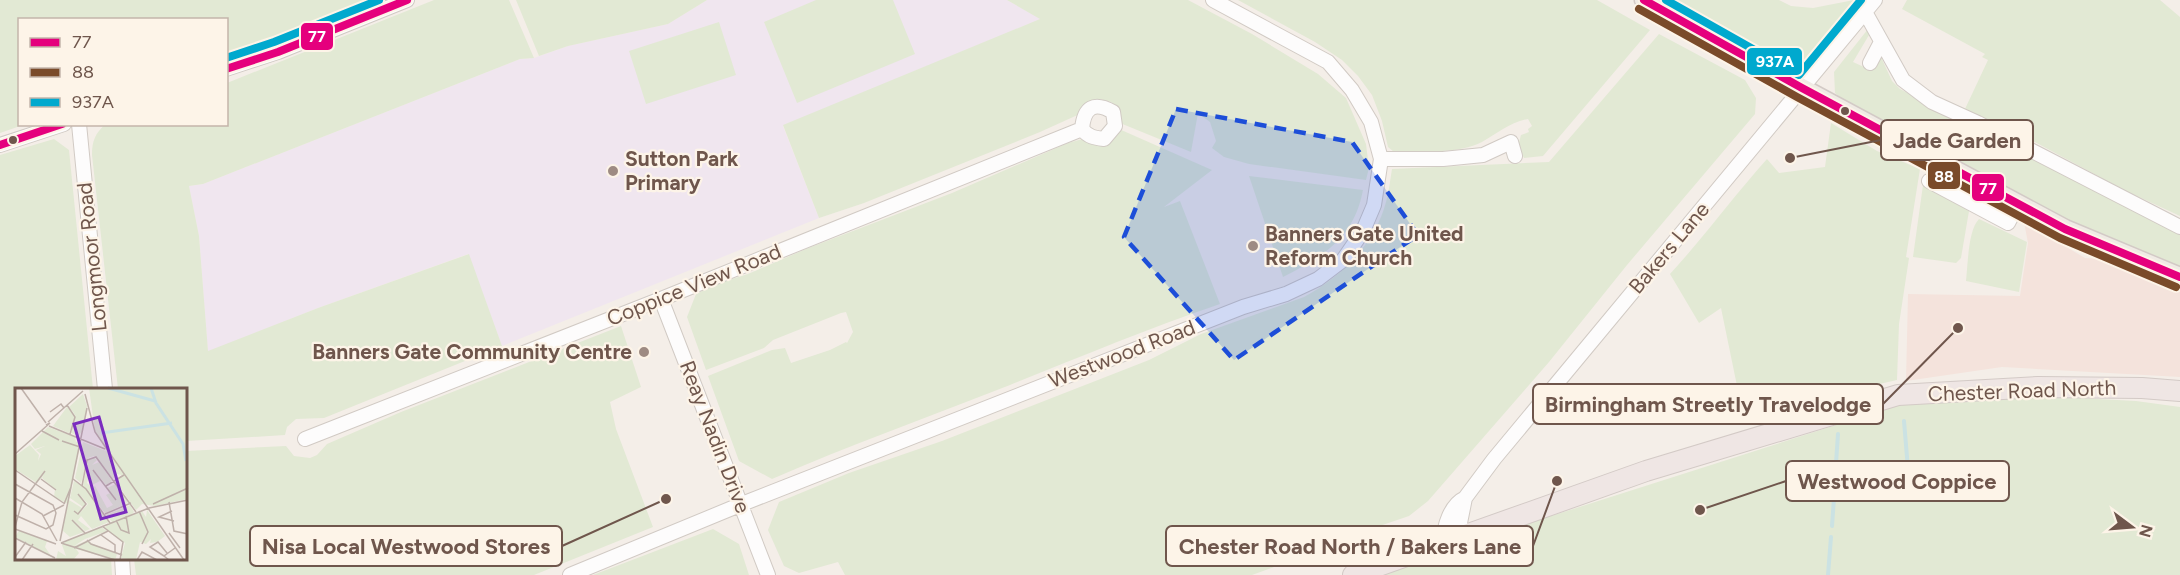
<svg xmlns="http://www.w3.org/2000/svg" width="2180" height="575" font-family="Figtree,sans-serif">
	<rect width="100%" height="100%" fill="#f4eee8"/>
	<path fill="#f4e3dc" d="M 2024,222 L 2085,258 L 2101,259 L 2180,289 L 2180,377 L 2002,367 L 1906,381 L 1908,294 L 2020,296 L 2028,243 Z"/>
	<path fill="#f0e6ef" d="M 707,0 L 1007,0 L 1041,19 L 783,126 L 819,218 L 502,346 L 468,254 L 318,308 L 208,352 L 199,236 L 189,186 L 203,184 L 520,59 L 534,58 L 568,46 L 668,24 Z"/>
	<path fill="#e2e9d4" d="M 0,0 L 375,0 L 227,58 L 226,20 L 20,20 L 20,124 L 23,125 L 0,133 Z
		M 434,0 L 509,0 L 534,58 L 520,59 L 203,184 L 189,186 L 199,236 L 208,351 L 318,308 L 469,254 L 502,346 L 324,418 L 296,419 L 287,427 L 285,435 L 186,441 L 186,389 L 118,389 L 92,155 C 92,141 95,133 106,124 L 226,124 L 227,83 Z
		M 516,0 L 707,0 L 668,24 L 568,46 L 539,56 Z
		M 816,0 L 893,0 L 915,54 L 797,103 L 764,22 Z
		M 1007,0 L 1188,0 L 1252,34 L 1318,74 L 1346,98 L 1366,144 L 1369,168 L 1366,180 L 1249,164 L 1224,157 L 1212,148 L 1216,141 L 1210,122 L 1198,113 L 1191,152 L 1120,123 L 1119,113 L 1116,106 L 1111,102 L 1100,99 L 1090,102 L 1082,113 L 1040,132 L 864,203 L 819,218 L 783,125 L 1040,19 Z
		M 1238,0 L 1597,0 L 1650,30 L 1543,156 L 1524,158 L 1518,146 L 1521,135 L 1529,132 L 1528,129 L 1532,126 L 1528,119 C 1510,122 1497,134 1482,142 C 1460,154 1419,151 1394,152 L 1388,147 L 1382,121 L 1372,95 L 1358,76 L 1342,60 L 1315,42 Z
		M 1667,0 L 1779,0 L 1791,6 L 1813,8 L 1854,0 L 1800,65 L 1793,68 Z
		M 1907,0 L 2160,0 L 2180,17 L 2180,216 L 2124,190 L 2022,135 L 1965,109 L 1988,60 L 1982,57 L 1985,54 L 1902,9 Z
		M 719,22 L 736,75 L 646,104 L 629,51 Z
		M 1868,29 L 1869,35 L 1853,62 L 1864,67 L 1870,56 L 1880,55 L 1892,81 L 1900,89 L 1972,127 L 1955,162 L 1846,102 L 1835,93 L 1834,72 Z
		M 1659,34 L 1745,80 L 1756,98 L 1755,114 L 1627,265 L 1549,362 L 1428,501 L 1409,516 L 1353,535 L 1305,556 L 1252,575 L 845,575 L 838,562 L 799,573 L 784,566 L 768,530 L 779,502 L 849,473 L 942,441 L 1149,360 L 1201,334 L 1304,297 C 1341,277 1375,244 1386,202 C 1389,192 1390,180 1392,169 L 1549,162 Z
		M 1831,123 L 1877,151 L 1920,169 L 1906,257 L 1909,258 L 1899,324 L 1897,380 L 1743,415 L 1721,308 L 1699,323 L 1670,274 C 1704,237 1733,197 1767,159 L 1779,173 L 1825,167 Z
		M 1119,129 L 1212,170 L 1164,207 L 1180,201 L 1220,304 C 1149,328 1080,357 1010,385 C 931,416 850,445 772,479 L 739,461 L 708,376 L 772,350 L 785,348 L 791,363 L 830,350 L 846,342 L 847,343 L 853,332 L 846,312 L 841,313 L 773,340 L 764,348 L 706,370 L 687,317 L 696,294 L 719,283 L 748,274 L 806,249 L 952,193 L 1068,143 Z
		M 1976,129 L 2180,232 L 2180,270 L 2084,230 L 1957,163 Z
		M 54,139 L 69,150 L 93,389 L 16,389 L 16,558 L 111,559 L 112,575 L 0,575 L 0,155 Z
		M 1249,176 L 1363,190 C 1354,238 1324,256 1283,277 Z
		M 1923,185 L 1969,211 L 1961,258 L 1956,263 L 1913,257 Z
		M 1979,219 L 2027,242 L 2019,292 L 1966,281 C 1968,264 1968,230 1979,219 Z
		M 621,326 L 641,387 L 610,402 L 616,429 L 653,527 L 534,575 L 136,575 L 134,559 L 186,558 L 186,451 L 286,446 L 294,456 L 310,458 L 317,455 L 327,444 L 401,412 Z
		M 2021,395 L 2136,401 L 2180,407 L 2180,575 L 1379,575 L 1451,548 L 1902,404 Z
		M 713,529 L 739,544 L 749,575 L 593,575 Z"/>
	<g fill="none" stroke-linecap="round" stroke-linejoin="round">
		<path stroke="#cbe2e3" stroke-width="4" d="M 1904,421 L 1908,469
			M 1834,493 L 1838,434
			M 1832,526 L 1834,498
			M 1828,575 L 1831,537"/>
		<g stroke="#d1cac4" stroke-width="16">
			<path id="minor" d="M 1865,12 L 1903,80 L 1932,102 L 1978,123 L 2180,227
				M 1870,63 L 1881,42
				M 226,69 L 278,52 L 407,0
				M 79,124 L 105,389
				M 0,145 L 64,124
				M 1381,159 L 1443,159 L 1483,155 L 1511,142 L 1515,156
				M 1929,181 L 2008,223 L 2018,204
				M 661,299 L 768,575
				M 305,439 L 661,299 L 1082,129 C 1088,137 1095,138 1104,139 L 1115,126 L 1113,112 C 1094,101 1084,107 1082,129
				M 1463,535 L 1460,523 L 1465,498
				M 1443,542 C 1444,527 1450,505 1465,498 L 1494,459 L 1875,0
				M 122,558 L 123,575
				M 570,575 L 742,504 L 1243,307 L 1286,294 L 1318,279 L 1343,260 L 1363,231 L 1374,205 L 1381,159 L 1371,122 L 1352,90 L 1328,62 L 1213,0"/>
		</g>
		<g stroke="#d3cac6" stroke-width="21">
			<path id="major" d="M 1644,0 L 1802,88 L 2065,229 L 2180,277"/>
		</g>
		<g stroke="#d3cac6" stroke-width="22">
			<path id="highway" d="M 1353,575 L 1646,471 L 1898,395 L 2038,387 L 2142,388 L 2180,391"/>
		</g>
		<use href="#minor" stroke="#fdfcfc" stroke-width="14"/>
		<use href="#major" stroke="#f0ebe5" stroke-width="18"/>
		<use href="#highway" stroke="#efe6e4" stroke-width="20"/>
		<g stroke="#fdf4e8" stroke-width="12">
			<path id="bus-1" d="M 1644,0 L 1802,88 L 2065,229 L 2180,277
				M 226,69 L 278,52 L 407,0
				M 0,145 L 62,124"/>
		</g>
		<g stroke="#fdf4e8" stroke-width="12">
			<path id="bus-2" d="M 1639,9 L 1797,97 L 2060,238 L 2176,287"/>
		</g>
		<g stroke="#fdf4e8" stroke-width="12">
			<path id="bus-3" d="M 1666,0 L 1799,75 L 1861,0
				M 226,58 L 274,42 L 379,0"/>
		</g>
		<use href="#bus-1" stroke="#e5007d" stroke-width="8"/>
		<use href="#bus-2" stroke="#7a4b2a" stroke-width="8"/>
		<use href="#bus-3" stroke="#00a9ce" stroke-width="8"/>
	</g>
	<path fill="#1d4ed8" fill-opacity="0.2" stroke="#1d4ed8" stroke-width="4.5" stroke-dasharray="12 8" stroke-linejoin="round" d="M 1176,109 L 1352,142 L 1418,235 L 1234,360 L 1124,237 Z"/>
	<g fill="#6f564c" stroke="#fdf4e8" stroke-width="2">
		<circle cx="1845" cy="111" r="5"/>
		<circle cx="13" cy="140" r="5"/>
	</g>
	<g fill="#9e8b83" stroke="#fdf4e8" stroke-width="2">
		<circle cx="613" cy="171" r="6"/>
		<circle cx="1253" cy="246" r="6"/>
		<circle cx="644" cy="352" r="6"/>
	</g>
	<g text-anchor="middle" stroke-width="4.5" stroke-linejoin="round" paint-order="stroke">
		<g font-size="21" font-weight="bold" fill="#6f564c" stroke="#fdf4e8" text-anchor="start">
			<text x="625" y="166">Sutton Park<tspan x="625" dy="24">Primary</tspan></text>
			<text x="1265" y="241">Banners Gate United<tspan x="1265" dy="24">Reform Church</tspan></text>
			<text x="632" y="359" text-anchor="end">Banners Gate Community Centre</text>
		</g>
		<g font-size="21" fill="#6f564c" stroke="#fdf4e8">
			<text transform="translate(1669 248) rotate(-50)" y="7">Bakers Lane</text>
			<text transform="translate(92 257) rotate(-96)" y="7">Longmoor Road</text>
			<text transform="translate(694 285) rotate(-22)" y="7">Coppice View Road</text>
			<text transform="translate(1122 354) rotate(-21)" y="7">Westwood Road</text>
			<text transform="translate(2022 391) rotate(-2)" y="7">Chester Road North</text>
			<text transform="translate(715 437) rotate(69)" y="7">Reay Nadin Drive</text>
		</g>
	</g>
	<g transform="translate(15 388)">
		<rect width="172" height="172" fill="#f4eee8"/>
		<path d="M 74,0 L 172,0 L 172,111 L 140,118 L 127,116 L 121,122 L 100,93 L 107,87 L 101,86 L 98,91 L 79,68 L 73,70 L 66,95 L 60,90 L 68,54 L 91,63 L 80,43 ZM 68,6 L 72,18 L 67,44 L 63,48 L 56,45 L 60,32 L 54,45 L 38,38 L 52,19 L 61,28 L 54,19 ZM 33,39 L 60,49 L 61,54 L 66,52 L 54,112 L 67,120 L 63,127 L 73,116 L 63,105 L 71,115 L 68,119 L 55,110 L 59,93 L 71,101 L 94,134 L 77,141 L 66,128 L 63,132 L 75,141 L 70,143 L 57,131 L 69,144 L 55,149 L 47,142 L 53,116 L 39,109 L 40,101 L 27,90 L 29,87 L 22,95 L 0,81 L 0,68 L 15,57 L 24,67 L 23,73 L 26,66 L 21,62 L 30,58 L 20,61 L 16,56 ZM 79,70 L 82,72 L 77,77 L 84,74 L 97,93 L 91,97 L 78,81 L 85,93 L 77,97 L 74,86 L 72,95 L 78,101 L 80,98 L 92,120 L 98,117 L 91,107 L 95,105 L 92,100 L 101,96 L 115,114 L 90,125 L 68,98 L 73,72 ZM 115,117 L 119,124 L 116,127 L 127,123 L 131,129 L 132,122 L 150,148 L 142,154 L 135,155 L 136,151 L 131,156 L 125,154 L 121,172 L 106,170 L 110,155 L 89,140 L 97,134 L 91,127 ZM 86,139 L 92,143 L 70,151 L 59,158 L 71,153 L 102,166 L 100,172 L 61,161 L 64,165 L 58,172 L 41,172 L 43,163 L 51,168 L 47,157 L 51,153 ZM 4,143 L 32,153 L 30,159 L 36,168 L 0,149 Z" fill="#e2e9d4"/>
		<path fill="none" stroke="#cbe2e3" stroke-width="3" d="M 93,0 L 140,13M 136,0 L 141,15 L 168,56 L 171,73M 86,45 L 157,35"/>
		<path fill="none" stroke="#bfb1aa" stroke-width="1.5" d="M 6,0 L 31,35M 70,6 L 80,44 L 169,172M 52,17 L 60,29 L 55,46M 35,24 L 46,16 L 49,20M 33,34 L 68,3M 34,38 L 90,61M 27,43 L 44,52M 47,53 L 65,59M 0,66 L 35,35 L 31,37M 0,82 L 50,116M 78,82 L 101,112M 26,91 L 41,102M 58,91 L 71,101 L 95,135M 0,96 L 38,117 L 41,125 L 38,137 L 31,141 L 0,127M 67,98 L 72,72 L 81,69 L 121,124M 91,98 L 109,87M 0,110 L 27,126 L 42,153M 154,114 L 159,143 L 173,146M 49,116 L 56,99M 138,116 L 173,100M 59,123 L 63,126 L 71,116 L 63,106M 124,123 L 133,144 L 127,156M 157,123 L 144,129 L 159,133M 90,126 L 116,115M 28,128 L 49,117M 57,132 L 70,145M 101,132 L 106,142 L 114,145 L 111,128M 87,138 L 108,154 L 105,172M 0,139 L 7,114 L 30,83M 0,141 L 41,156M 154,145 L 165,160M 86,147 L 100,157 L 100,165M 0,150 L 40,170M 72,152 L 76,156 L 107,167M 45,153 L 72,20M 46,155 L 134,120 L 173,112M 46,155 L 100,172M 59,160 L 93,143M 149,168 L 135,159 L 143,154 L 152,165M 0,169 L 11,154M 7,172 L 18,156M 122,172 L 127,164 L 142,172M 154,172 L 149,168 L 160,160"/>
		<path fill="#7b2cbf" fill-opacity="0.15" stroke="#7b2cbf" stroke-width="3" d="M 84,29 L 111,124 L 86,131 L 59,36 Z"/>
		<rect width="172" height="172" fill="none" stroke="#6f564c" stroke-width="3"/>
	</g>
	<path fill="none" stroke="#6f564c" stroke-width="2" d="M1790 158L1881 140M1958 328L1883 404M1700 510L1786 481M1557 481L1533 546M666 499L562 546"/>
	<g fill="#6f564c" stroke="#fdf4e8" stroke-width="2">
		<circle cx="1790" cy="158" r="6"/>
		<circle cx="1958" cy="328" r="6"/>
		<circle cx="1700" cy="510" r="6"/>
		<circle cx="1557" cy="481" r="6"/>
		<circle cx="666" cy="499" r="6"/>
	</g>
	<g fill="#fdf4e8" stroke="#6f564c" stroke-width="2">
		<rect x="1881" y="120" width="152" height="40" rx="6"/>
		<rect x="1533" y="384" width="350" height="40" rx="6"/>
		<rect x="1786" y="461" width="223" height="40" rx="6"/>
		<rect x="1166" y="526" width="367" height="40" rx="6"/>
		<rect x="250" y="526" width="312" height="40" rx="6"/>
	</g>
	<g font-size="22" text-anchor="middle" font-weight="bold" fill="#6f564c">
		<text x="1957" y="148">Jade Garden</text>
		<text x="1708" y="412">Birmingham Streetly Travelodge</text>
		<text x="1897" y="489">Westwood Coppice</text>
		<text x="1350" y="554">Chester Road North / Bakers Lane</text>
		<text x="406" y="554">Nisa Local Westwood Stores</text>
	</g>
	<g stroke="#fdf4e8" stroke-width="2">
		<rect x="300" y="22" width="34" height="29" rx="6" fill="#e5007d"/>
		<rect x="1746" y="47" width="57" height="29" rx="6" fill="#00a9ce"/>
		<rect x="1927" y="161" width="34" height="29" rx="6" fill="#7a4b2a"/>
		<rect x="1971" y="173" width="34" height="29" rx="6" fill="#e5007d"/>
	</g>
	<g font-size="16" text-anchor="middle" font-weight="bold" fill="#fff">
		<text x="317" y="42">77</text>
		<text x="1775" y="67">937A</text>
		<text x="1944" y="182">88</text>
		<text x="1988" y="194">77</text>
	</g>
	<rect x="18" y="18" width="210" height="108" fill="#fdf4e8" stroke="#c4b5aa" stroke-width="1.5"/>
	<rect x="30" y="38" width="30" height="9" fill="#e5007d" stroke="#c4b5aa" stroke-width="1.5"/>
	<text x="72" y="48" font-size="18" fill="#6f564c">77</text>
	<rect x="30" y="68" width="30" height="9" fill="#7a4b2a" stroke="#c4b5aa" stroke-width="1.5"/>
	<text x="72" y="78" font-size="18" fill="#6f564c">88</text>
	<rect x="30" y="98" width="30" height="9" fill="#00a9ce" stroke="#c4b5aa" stroke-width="1.5"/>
	<text x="72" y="108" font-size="18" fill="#6f564c">937A</text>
	<g transform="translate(2132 527) rotate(106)" stroke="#fdf4e8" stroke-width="4.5" paint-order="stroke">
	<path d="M0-4.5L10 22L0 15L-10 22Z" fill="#6f564c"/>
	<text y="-9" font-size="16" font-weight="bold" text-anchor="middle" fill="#6f564c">N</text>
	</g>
</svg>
